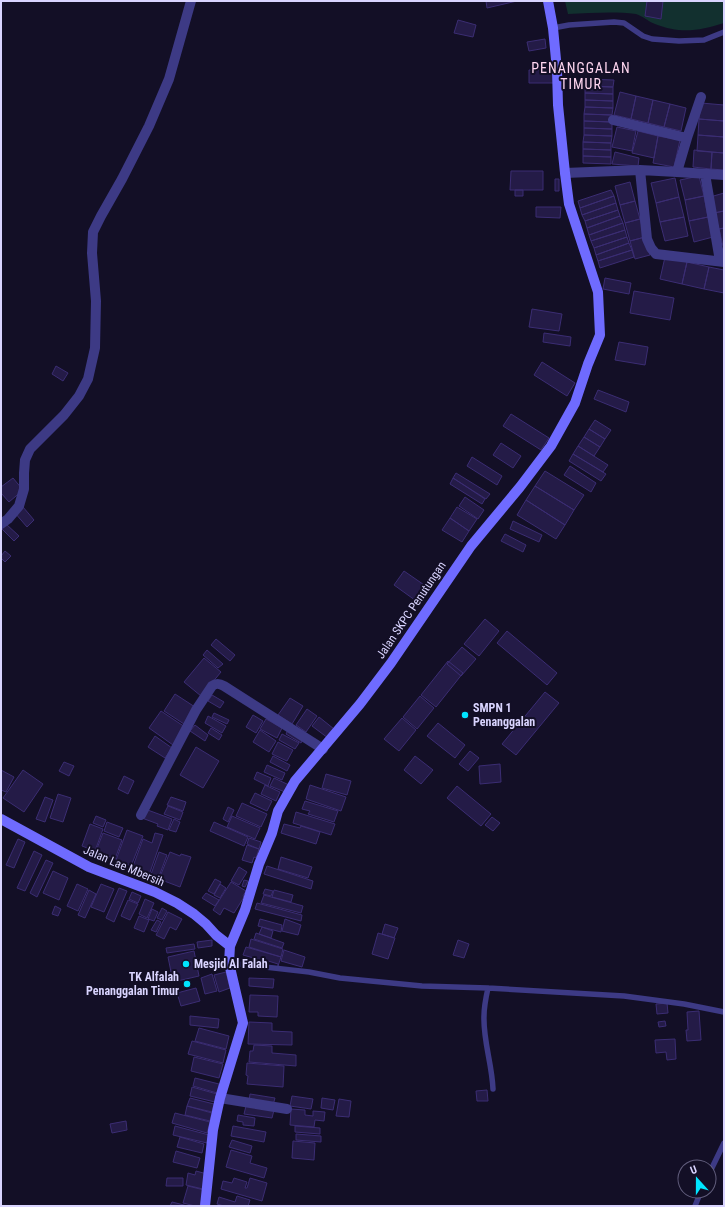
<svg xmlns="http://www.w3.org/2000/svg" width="725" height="1207" font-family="'Roboto Condensed',sans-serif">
	<rect width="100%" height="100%" fill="#130f26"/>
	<path fill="#12302f" d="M 565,1 L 724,1 L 724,23 C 699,31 680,34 655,24 C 649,22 643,16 636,14 C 614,11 591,13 568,14 Z"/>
	<path fill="#241b47" stroke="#3b2d73" d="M 486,1 L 517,1 L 487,8 Z
		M 647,1 L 663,1 L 661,19 L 645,16 Z
		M 458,20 L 476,25 L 473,37 L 454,33 Z
		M 545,39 L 546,48 L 529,51 L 527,42 Z
		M 529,70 L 556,70 L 556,83 L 529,83 Z
		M 585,79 L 614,80 L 613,87 L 585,86 Z
		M 585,86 L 613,87 L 613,94 L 585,93 Z
		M 620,92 L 636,96 L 631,119 L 614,115 Z
		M 585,93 L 613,94 L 613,101 L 585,100 Z
		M 636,96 L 653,100 L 648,123 L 631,119 Z
		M 585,100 L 613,101 L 613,108 L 585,107 Z
		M 653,100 L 670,104 L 664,127 L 648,123 Z
		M 701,103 L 724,105 L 724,121 L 699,119 Z
		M 670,104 L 686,108 L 681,131 L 664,127 Z
		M 585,107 L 613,108 L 612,115 L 584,114 Z
		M 584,114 L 612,115 L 612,122 L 584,121 Z
		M 699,119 L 724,121 L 724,137 L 698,135 Z
		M 584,121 L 612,122 L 612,129 L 584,128 Z
		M 617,127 L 636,131 L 632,151 L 612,147 Z
		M 584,128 L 612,129 L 612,136 L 584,135 Z
		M 638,131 L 658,136 L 654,158 L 632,153 Z
		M 584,135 L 612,136 L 611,143 L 583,142 Z
		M 698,135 L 724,137 L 724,153 L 697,151 Z
		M 658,136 L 680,140 L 674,167 L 653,163 Z
		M 583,142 L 611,143 L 611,150 L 583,149 Z
		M 583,149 L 611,150 L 611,157 L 583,156 Z
		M 694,150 L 712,152 L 711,169 L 693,167 Z
		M 615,152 L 639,158 L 638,166 L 612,164 Z
		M 712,152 L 724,153 L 724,170 L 711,169 Z
		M 583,156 L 611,157 L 611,164 L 583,163 Z
		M 511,171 L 543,171 L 543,190 L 510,190 Z
		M 699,176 L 704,196 L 685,200 L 680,180 Z
		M 675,178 L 679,197 L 656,203 L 651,183 Z
		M 555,179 L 559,179 L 559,191 L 555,191 Z
		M 630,182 L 635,201 L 620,205 L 615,186 Z
		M 515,190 L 523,190 L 523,196 L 515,196 Z
		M 611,190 L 614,196 L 580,208 L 578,201 Z
		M 724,193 L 724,211 L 714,213 L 710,197 Z
		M 614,196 L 616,203 L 582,215 L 580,208 Z
		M 704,196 L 708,217 L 689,221 L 685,200 Z
		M 679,197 L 684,217 L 660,222 L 656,203 Z
		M 635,201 L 640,219 L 625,223 L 620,205 Z
		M 616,203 L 618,210 L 585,221 L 582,215 Z
		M 536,207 L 561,207 L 560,218 L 536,217 Z
		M 618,210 L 620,216 L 587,228 L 585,221 Z
		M 724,211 L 724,228 L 719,229 L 714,213 Z
		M 620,216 L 623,223 L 589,235 L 587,228 Z
		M 684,217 L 688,236 L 665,241 L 660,222 Z
		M 708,217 L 713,237 L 694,242 L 689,221 Z
		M 640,219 L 645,237 L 630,241 L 625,223 Z
		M 623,223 L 625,230 L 591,241 L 589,235 Z
		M 724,228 L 724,246 L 723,246 L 719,229 Z
		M 625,230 L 627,237 L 594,248 L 591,241 Z
		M 627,237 L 629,243 L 596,255 L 594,248 Z
		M 645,237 L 650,255 L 635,259 L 630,241 Z
		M 629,243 L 632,250 L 598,261 L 596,255 Z
		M 632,250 L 634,257 L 600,268 L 598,261 Z
		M 665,257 L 687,262 L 682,284 L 660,279 Z
		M 687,262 L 709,267 L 704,289 L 682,284 Z
		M 709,267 L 724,270 L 724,293 L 704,289 Z
		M 605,278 L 631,283 L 629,294 L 603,289 Z
		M 634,291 L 674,298 L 670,320 L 630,313 Z
		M 532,309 L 562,314 L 559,331 L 529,327 Z
		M 544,333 L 571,337 L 570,346 L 543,342 Z
		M 619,342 L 648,347 L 645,365 L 615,360 Z
		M 542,362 L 575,383 L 567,396 L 534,375 Z
		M 56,366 L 68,373 L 63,381 L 52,374 Z
		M 598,390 L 629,402 L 626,412 L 594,399 Z
		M 511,414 L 549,438 L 541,450 L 503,426 Z
		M 595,420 L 611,430 L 605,439 L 589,429 Z
		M 589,429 L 605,439 L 600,447 L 584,437 Z
		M 584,437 L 600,447 L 594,456 L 578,446 Z
		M 501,443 L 521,456 L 513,468 L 493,455 Z
		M 578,446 L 608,465 L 603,472 L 573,454 Z
		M 573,454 L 606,474 L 601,481 L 569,461 Z
		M 472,457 L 502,476 L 497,485 L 467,466 Z
		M 570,466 L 596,483 L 591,492 L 564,475 Z
		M 545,471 L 584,495 L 574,510 L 535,486 Z
		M 456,473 L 490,494 L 486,499 L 453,478 Z
		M 13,478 L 23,490 L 9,502 L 1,493 L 1,487 Z
		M 453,478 L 485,499 L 482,504 L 450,484 Z
		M 535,486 L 574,510 L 565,525 L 526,500 Z
		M 465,497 L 484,510 L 478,519 L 459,506 Z
		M 526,500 L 565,525 L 556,539 L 517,515 Z
		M 23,507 L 34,520 L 27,527 L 15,513 Z
		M 457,507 L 477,519 L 469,531 L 450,518 Z
		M 450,518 L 469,531 L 462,542 L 442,530 Z
		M 513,521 L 542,535 L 539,542 L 510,529 Z
		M 6,524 L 19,536 L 14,541 L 2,529 Z
		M 505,534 L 526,545 L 523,552 L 501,541 Z
		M 5,551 L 11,556 L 5,562 L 1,558 L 1,556 Z
		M 404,571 L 430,589 L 419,603 L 394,585 Z
		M 485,619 L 499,631 L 479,656 L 464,644 Z
		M 507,631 L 557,673 L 547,685 L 497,643 Z
		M 216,639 L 235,655 L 230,661 L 211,645 Z
		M 462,647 L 476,659 L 461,676 L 447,664 Z
		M 207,650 L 223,664 L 218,668 L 203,655 Z
		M 204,658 L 221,672 L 201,696 L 184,682 Z
		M 448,661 L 463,673 L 436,707 L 421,695 Z
		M 545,692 L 559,703 L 516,755 L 502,744 Z
		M 175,694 L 195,707 L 184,724 L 164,711 Z
		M 212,695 L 224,702 L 220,708 L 208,701 Z
		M 420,696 L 434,708 L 417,729 L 403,717 Z
		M 290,698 L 303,706 L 292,724 L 278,715 Z
		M 307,709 L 317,716 L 306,732 L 296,725 Z
		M 161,711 L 185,727 L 173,745 L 149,728 Z
		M 214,713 L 229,720 L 227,724 L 212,717 Z
		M 253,715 L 263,721 L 256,733 L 246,727 Z
		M 208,716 L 226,726 L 222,733 L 205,723 Z
		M 319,717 L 334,729 L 328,738 L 312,726 Z
		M 402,718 L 416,730 L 399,751 L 384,739 Z
		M 266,719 L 282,728 L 277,738 L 260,729 Z
		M 438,723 L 465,745 L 455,758 L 427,736 Z
		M 195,725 L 208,735 L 205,741 L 190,731 Z
		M 211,728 L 222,735 L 219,740 L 208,733 Z
		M 260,730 L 276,741 L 269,752 L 253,742 Z
		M 288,730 L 303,739 L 301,743 L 286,734 Z
		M 282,734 L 299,743 L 295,749 L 279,740 Z
		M 155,736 L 172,748 L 165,758 L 148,747 Z
		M 278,742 L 293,750 L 287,761 L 272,754 Z
		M 196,747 L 219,761 L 203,788 L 180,775 Z
		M 470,751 L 479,758 L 468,771 L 459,764 Z
		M 273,756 L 290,765 L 287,771 L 270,762 Z
		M 415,756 L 433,770 L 421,784 L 404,770 Z
		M 64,762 L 74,766 L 69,776 L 59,771 Z
		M 500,764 L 501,782 L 480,784 L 479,766 Z
		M 267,765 L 285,773 L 282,780 L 264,772 Z
		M 1,770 L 14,777 L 6,792 L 1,790 Z
		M 23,770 L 43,784 L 24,812 L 3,798 Z
		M 257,772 L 271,778 L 268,786 L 254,779 Z
		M 326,774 L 351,781 L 347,795 L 322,788 Z
		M 124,776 L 134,781 L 128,794 L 118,789 Z
		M 274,778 L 289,785 L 285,792 L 270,786 Z
		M 265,785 L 280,792 L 276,801 L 261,794 Z
		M 310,785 L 346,797 L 341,811 L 306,799 Z
		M 457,786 L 491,814 L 481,826 L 447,798 Z
		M 255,793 L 272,801 L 267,811 L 250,803 Z
		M 58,794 L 71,798 L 63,822 L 50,818 Z
		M 45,797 L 53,800 L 45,822 L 36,819 Z
		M 171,797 L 186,802 L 183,811 L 167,805 Z
		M 305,801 L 338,811 L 334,822 L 308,814 L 310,811 L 302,809 Z
		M 242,803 L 267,814 L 261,827 L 236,816 Z
		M 168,806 L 183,812 L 180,820 L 164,814 Z
		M 228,807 L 234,810 L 228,822 L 223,819 Z
		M 145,809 L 172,819 L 168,830 L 157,826 L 158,824 L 142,818 Z
		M 296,812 L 335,824 L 331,835 L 293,823 Z
		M 96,816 L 106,820 L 103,827 L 93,823 Z
		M 232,816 L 260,828 L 255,839 L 227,827 Z
		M 492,817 L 500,823 L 493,831 L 485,825 Z
		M 174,819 L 180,822 L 176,832 L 169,830 Z
		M 107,822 L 123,828 L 119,837 L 104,831 Z
		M 214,822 L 248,837 L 244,846 L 210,831 Z
		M 90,824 L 103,829 L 95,851 L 82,846 Z
		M 284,824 L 300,828 L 301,826 L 320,832 L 316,844 L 281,833 Z
		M 127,830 L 143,836 L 131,866 L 116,860 Z
		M 103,833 L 122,840 L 115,859 L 96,851 Z
		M 155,833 L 163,835 L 149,875 L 132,869 L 143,839 L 152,843 Z
		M 249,838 L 261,842 L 259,849 L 247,844 Z
		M 18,839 L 25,842 L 14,868 L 6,865 Z
		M 247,845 L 259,849 L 256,858 L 254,857 L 252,863 L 242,860 Z
		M 34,851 L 42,855 L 25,891 L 17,888 Z
		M 159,852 L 167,855 L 158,879 L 150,877 Z
		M 170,852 L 180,856 L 181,854 L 191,857 L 180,887 L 159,879 Z
		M 281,857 L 312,867 L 308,878 L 278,869 Z
		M 46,860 L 53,863 L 37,897 L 30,893 Z
		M 267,866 L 313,881 L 311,889 L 264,874 Z
		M 239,867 L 247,872 L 239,885 L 231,881 Z
		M 53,871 L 68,878 L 59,900 L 43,893 Z
		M 215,879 L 221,882 L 214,894 L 208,891 Z
		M 244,880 L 248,881 L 245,887 L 242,886 Z
		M 231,882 L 246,891 L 243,896 L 244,897 L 234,913 L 224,908 L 220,915 L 213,910 Z
		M 77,884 L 88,889 L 78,911 L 67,906 Z
		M 101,884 L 114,889 L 104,912 L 91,907 Z
		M 220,884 L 226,888 L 220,898 L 214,895 Z
		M 119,888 L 127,891 L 114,922 L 106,918 Z
		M 265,889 L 273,891 L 271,896 L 263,894 Z
		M 89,890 L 96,894 L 85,918 L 78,915 Z
		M 274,890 L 293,895 L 291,902 L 272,897 Z
		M 132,892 L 141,896 L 138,903 L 129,899 Z
		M 206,893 L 219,900 L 215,906 L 202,898 Z
		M 264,895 L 303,906 L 301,913 L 261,903 Z
		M 145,899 L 154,903 L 147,918 L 139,914 Z
		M 128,900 L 138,904 L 130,920 L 121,916 Z
		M 257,903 L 302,915 L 301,921 L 255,909 Z
		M 55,906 L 61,909 L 58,916 L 52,914 Z
		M 162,908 L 167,911 L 162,920 L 157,918 Z
		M 152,909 L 158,912 L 154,921 L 148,919 Z
		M 168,912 L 182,919 L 176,930 L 170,927 L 164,939 L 156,935 Z
		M 139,916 L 149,920 L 144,932 L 134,928 Z
		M 260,919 L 282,925 L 281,932 L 258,926 Z
		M 285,919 L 301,925 L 298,935 L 282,931 Z
		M 157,920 L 161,922 L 156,932 L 151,930 Z
		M 385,924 L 398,928 L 394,938 L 382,934 Z
		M 262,927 L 273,931 L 271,938 L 259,934 Z
		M 256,933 L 284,943 L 282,948 L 254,939 Z
		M 378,933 L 395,938 L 388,959 L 372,954 Z
		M 251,939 L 283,949 L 281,957 L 249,947 Z
		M 212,940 L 212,946 L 198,948 L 197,942 Z
		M 458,940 L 469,944 L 464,958 L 453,955 Z
		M 194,944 L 195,949 L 167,953 L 166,948 Z
		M 246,947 L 281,957 L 278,966 L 278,964 L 265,960 L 264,961 L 243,955 Z
		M 284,950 L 305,957 L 302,967 L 281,961 Z
		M 194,951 L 199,976 L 173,982 L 168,957 Z
		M 226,972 L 230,988 L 219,992 L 214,975 Z
		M 212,974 L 217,991 L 205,994 L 201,978 Z
		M 249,978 L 274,979 L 273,988 L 249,986 Z
		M 196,988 L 200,1001 L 181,1006 L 177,993 Z
		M 250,995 L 278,996 L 277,1017 L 258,1016 L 258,1012 L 249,1012 Z
		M 667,1003 L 668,1013 L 657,1014 L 656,1004 Z
		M 699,1011 L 701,1040 L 687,1041 L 686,1030 L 688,1030 L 687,1012 Z
		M 190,1016 L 219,1019 L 218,1028 L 190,1025 Z
		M 665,1021 L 666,1026 L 659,1027 L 658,1022 Z
		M 249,1022 L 272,1023 L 272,1031 L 292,1032 L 292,1045 L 248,1044 Z
		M 199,1028 L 229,1036 L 226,1049 L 195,1041 Z
		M 675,1039 L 676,1059 L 667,1060 L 666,1052 L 656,1053 L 655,1040 Z
		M 192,1041 L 226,1050 L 223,1063 L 188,1054 Z
		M 254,1045 L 272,1046 L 272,1053 L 296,1055 L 296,1066 L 249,1062 L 250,1051 L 253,1051 Z
		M 194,1057 L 223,1064 L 219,1078 L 191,1071 Z
		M 247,1063 L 284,1066 L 283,1087 L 247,1084 L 248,1076 L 246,1075 Z
		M 195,1078 L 219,1084 L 217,1093 L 193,1086 Z
		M 192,1087 L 217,1094 L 215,1102 L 190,1096 Z
		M 487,1090 L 488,1101 L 477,1101 L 476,1091 Z
		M 250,1094 L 275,1098 L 273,1105 L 249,1101 Z
		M 292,1096 L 313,1099 L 311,1109 L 290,1106 Z
		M 190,1098 L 214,1104 L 212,1112 L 187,1106 Z
		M 322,1098 L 335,1100 L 333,1110 L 321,1108 Z
		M 339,1099 L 351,1101 L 349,1117 L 336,1116 Z
		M 187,1106 L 212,1113 L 210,1121 L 185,1115 Z
		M 246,1106 L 274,1110 L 272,1118 L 244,1114 Z
		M 291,1109 L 305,1110 L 305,1115 L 313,1116 L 313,1111 L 325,1112 L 324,1121 L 315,1120 L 314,1127 L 290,1125 Z
		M 175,1113 L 210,1122 L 207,1133 L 172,1123 Z
		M 238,1115 L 255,1118 L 254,1126 L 243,1125 L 243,1122 L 237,1121 Z
		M 126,1121 L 127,1130 L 112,1133 L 110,1124 Z
		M 175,1126 L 209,1135 L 207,1143 L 173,1135 Z
		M 233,1126 L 266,1132 L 264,1142 L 231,1136 Z
		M 295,1126 L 320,1128 L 320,1134 L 295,1132 Z
		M 296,1134 L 321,1136 L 321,1142 L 296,1140 Z
		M 180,1137 L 204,1144 L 202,1153 L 177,1147 Z
		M 232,1140 L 252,1146 L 250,1153 L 229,1147 Z
		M 293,1141 L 315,1143 L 314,1160 L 292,1158 Z
		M 231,1150 L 252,1156 L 250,1163 L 267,1168 L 264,1178 L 226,1167 Z
		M 176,1151 L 200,1158 L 197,1168 L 173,1162 Z
		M 196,1171 L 207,1174 L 203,1189 L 186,1185 L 188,1173 L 195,1175 Z
		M 167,1178 L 183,1178 L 183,1186 L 166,1186 Z
		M 234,1178 L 247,1182 L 245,1188 L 247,1188 L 250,1178 L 267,1183 L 262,1201 L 221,1189 L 223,1181 L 232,1183 Z
		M 188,1186 L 204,1190 L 200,1206 L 195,1206 L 183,1203 Z
		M 237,1196 L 250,1200 L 248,1206 L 224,1206 L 217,1204 L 219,1197 L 235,1202 Z
		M 172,1202 L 188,1206 L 170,1206 Z"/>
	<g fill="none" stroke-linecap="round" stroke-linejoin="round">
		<path stroke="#3d3a85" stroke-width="5.5" d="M 553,28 L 569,25 L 614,22 L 624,23 L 643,36 L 652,39 L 679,41 L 704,40 L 724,32
			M 229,963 L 309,972 L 340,978 L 422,986 L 488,988 L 624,996 L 684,1004 L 724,1012
			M 488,988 C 486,997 484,1007 484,1016 C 483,1040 492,1064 493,1089
			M 709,1174 L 724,1143
			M 695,1206 L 701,1191"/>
		<path stroke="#3d3a85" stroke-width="10" d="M 613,120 L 687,138
			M 640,170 L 647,239 L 651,248 L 656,254 L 724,262
			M 677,172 L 687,138 L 701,97
			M 565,173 L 640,170 L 677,172 L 724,175
			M 705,174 L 720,261
			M 1,524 L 8,519 L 19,506 L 24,489 L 24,473 L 25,460 L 30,449 L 64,415 L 79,396 L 88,379 L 95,348 L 96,301 L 92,253 L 93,232 L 101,216 L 122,179 L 149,126 L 169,79 L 191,1
			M 141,815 L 196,710 L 212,686 C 216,683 219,683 224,686 L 323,749
			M 220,1098 L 287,1109"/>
		<path stroke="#6f6bff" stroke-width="10" d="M 1,819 L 89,867 L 155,892 L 177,903 L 194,914 L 206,924 L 216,935 L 230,946
			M 205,1206 L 213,1130 L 220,1098 L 243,1023 L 229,963 L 230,946 L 245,910 L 259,864 L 272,833 L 278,811 L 295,781 L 360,704 L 391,663 L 471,546 L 520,487 L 551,446 L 575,403 L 588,364 L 600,335 L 598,292 L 569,204 L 565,173 L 558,105 L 557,70 L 553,28 L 548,1"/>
	</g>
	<g fill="#00e5ff" stroke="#130f26" stroke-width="1.5">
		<circle cx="465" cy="715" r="4"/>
		<circle cx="186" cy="964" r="4"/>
		<circle cx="187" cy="984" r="4"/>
	</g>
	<g text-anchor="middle" stroke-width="4" stroke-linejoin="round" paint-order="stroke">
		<g font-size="12" fill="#d9d4ff" stroke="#130f26">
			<text transform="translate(411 610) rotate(-56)" y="4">Jalan SKPC Penutungan</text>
			<text transform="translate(124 866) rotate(23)" y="4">Jalan Lae Mbersih</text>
		</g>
		<g font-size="12" font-weight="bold" fill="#d9d4ff" stroke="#130f26" text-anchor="start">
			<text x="473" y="712">SMPN 1<tspan x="473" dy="14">Penanggalan</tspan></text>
			<text x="194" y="968">Mesjid Al Falah</text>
			<text x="179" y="981" text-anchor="end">TK Alfalah<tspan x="179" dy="14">Penanggalan Timur</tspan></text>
		</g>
		<g font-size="14" letter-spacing="1" fill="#ffd6f0" stroke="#130f26">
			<text x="581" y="73">PENANGGALAN<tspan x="581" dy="16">TIMUR</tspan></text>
		</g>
	</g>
	<rect width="725" height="1207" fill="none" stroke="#d9d4ff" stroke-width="4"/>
	<g transform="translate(697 1179) rotate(339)"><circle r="19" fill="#130f26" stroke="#625e7d"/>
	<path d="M0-3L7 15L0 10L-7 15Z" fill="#00e5ff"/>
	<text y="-6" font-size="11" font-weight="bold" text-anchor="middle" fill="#d9d4ff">U</text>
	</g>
</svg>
